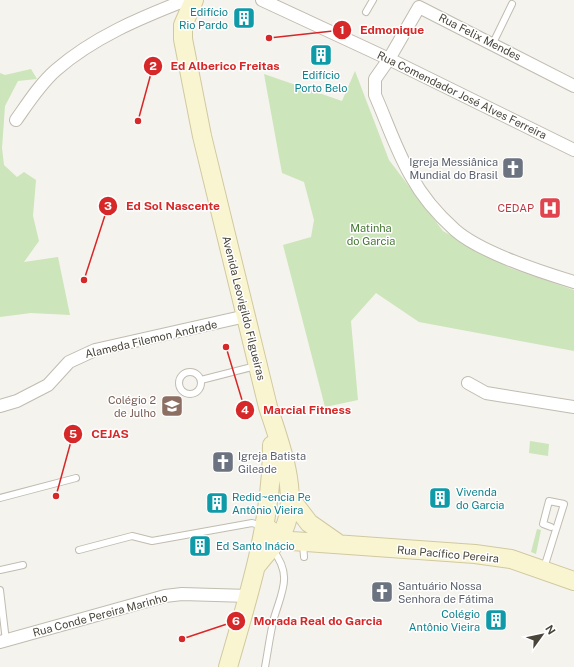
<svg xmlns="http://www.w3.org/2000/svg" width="574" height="667" font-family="'Public Sans',sans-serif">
	<rect width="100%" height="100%" fill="#f5f3ed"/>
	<path fill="#cce5ba" d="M 31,69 L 37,79 L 18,81 L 5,106 L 2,148 L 4,165 L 17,177 L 24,172 L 36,180 L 33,216 L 39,241 L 24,262 L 58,257 L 70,315 L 31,313 L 0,317 L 0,73 L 5,75 Z
		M 355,71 L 389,160 L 443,231 L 510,268 L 574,290 L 574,351 L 419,322 L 376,293 L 351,321 L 358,400 L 325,407 L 283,245 L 311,237 L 314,220 L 304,182 L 282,173 L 264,74 L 342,101 Z
		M 530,441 L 549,444 L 548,456 L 529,453 Z
		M 537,529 L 541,530 L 536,554 L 531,552 Z"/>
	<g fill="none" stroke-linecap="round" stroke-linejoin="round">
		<g stroke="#c0bcb0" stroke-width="8">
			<path id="lane" d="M 366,12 L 373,0
				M 493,43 L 512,4
				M179 383a11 11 0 1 1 22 0a11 11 0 1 1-22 0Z
				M 201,380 L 256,366
				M 0,498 L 76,478
				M 303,544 L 304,557
				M 79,550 L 132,536 L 152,541 L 252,523 L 263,526
				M 544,568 L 564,504 L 549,501 L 543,524 L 551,527
				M 0,570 L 23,565
				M 0,590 L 6,641
				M 265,667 C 268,651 270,634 274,618 C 282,591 293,575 272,549"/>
		</g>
		<g stroke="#c0bcb0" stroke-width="14">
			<path id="street" d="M 262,0 L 389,59 L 574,150
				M 574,86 L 419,7 L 389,59 L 375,79 L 375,95 C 387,122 396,150 411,176 C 422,196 437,214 455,230 C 480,252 541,272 574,282
				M 16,120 C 28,103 40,84 56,70 C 94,37 140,18 186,0
				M 468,383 L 486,393 L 574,407
				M 0,406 L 17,401 L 48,385 L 69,362 L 95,350 L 246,316
				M 0,642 L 165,596 L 182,594 L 249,596"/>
		</g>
		<g stroke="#d0c9a0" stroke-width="20">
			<path id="secondary" d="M 194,0 L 183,25 L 183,39 L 202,136 L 268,407 C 279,440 298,490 286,524 C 281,539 267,552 258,564
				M 290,498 L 309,523 L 339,544
				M 265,526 L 279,537 L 292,541 L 475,554 L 511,559 L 574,581
				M 228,667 C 249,594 272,522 272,445"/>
		</g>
		<use href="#lane" stroke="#fff" stroke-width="6"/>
		<use href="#street" stroke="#fff" stroke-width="12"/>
		<use href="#secondary" stroke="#faf5d1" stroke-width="18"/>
	</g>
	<defs>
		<g id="building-square" transform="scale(1.15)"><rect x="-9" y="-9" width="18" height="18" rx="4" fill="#0f9aa8" stroke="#fff"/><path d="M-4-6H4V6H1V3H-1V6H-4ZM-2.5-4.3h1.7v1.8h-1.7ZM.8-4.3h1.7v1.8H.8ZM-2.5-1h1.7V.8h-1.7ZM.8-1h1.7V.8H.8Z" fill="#fff"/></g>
		<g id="church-square" transform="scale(1.15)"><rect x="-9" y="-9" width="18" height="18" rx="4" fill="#6b7280" stroke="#fff"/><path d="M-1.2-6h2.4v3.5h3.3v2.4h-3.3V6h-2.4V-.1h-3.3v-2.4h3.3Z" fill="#fff"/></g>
		<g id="hospital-square" transform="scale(1.15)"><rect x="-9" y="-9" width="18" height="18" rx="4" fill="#e0444e" stroke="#fff"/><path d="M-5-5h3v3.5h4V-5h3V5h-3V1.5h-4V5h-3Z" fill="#fff"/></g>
		<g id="school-square" transform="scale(1.15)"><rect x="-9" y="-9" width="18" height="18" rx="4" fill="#8d6e63" stroke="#fff"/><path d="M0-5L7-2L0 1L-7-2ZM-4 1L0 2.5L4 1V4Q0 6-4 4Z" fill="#fff"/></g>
	</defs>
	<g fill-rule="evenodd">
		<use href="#building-square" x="244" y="18"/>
		<use href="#building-square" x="321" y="55"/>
		<use href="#church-square" x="513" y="168"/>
		<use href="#hospital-square" x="550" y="208"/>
		<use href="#school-square" x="172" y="406"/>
		<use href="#church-square" x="223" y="462"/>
		<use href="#building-square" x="440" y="498"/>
		<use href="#building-square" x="217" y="503"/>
		<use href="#building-square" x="200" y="546"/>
		<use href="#church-square" x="382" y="592"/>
		<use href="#building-square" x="496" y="620"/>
	</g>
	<g text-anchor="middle" stroke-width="3" stroke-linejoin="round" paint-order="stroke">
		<g font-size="11" fill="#0d838f" stroke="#fff" text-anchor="start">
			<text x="228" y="16" text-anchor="end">Edifício<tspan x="228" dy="13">Rio Pardo</tspan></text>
			<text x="321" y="79" text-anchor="middle">Edifício<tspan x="321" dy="13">Porto Belo</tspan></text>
			<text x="456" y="496">Vivenda<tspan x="456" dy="13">do Garcia</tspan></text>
			<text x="232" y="501">Redid~encia Pe<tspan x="232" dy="13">Antônio Vieira</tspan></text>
			<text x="216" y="550">Ed Santo Inácio</text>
			<text x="480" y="618" text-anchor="end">Colégio<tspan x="480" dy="13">Antônio Vieira</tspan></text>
		</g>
		<g font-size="11" fill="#49453a" stroke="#fff">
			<text transform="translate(480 37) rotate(27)" y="4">Rua Felix Mendes</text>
			<text transform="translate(462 95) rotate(26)" y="4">Rua Comendador José Alves Ferreira</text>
			<text transform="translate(244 308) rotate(76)" y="4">Avenida Leovigildo Filgueiras</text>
			<text transform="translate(151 339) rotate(-13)" y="4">Alameda Filemon Andrade</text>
			<text transform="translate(448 554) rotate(5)" y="4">Rua Pacífico Pereira</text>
			<text transform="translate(100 615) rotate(-15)" y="4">Rua Conde Pereira Marinho</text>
		</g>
		<g font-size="11" fill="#5b616d" stroke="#fff" text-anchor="start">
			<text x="498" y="166" text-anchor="end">Igreja Messiânica<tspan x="498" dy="13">Mundial do Brasil</tspan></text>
			<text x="238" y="460">Igreja Batista<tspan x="238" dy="13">Gileade</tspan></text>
			<text x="398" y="590">Santuário Nossa<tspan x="398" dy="13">Senhora de Fátima</tspan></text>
		</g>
		<g font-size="11" fill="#be3a42" stroke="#fff" text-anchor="end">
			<text x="534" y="212">CEDAP</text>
		</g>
		<g font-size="11" fill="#437732" stroke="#fff">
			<text x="371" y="232">Matinha<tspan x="371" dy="13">do Garcia</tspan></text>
		</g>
		<g font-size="11" fill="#785e54" stroke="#fff" text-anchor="end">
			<text x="156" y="404">Colégio 2<tspan x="156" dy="13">de Julho</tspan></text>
		</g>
	</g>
	<path fill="none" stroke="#d62828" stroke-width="1.5" d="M269 38L342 30M138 121L153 66M84 280L108 206M226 347L245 410M56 496L73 434M182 639L236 621"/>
	<g fill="#d62828" stroke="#fff" stroke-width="1.5">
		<circle cx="269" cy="38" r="4"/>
		<circle cx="138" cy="121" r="4"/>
		<circle cx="84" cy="280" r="4"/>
		<circle cx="226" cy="347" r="4"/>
		<circle cx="56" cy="496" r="4"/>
		<circle cx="182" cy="639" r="4"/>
		<circle cx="342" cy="30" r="10"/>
		<circle cx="153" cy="66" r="10"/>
		<circle cx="108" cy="206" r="10"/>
		<circle cx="245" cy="410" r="10"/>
		<circle cx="73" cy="434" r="10"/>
		<circle cx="236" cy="621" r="10"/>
	</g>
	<g font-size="12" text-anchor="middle" font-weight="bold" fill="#fff">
		<text x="342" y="34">1</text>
		<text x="153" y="70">2</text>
		<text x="108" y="210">3</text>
		<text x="245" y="414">4</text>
		<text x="73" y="438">5</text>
		<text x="236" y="625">6</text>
	</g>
	<g font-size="12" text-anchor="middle" font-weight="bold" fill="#d62828" stroke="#fff" stroke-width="3" stroke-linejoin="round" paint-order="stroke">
		<text x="392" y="34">Edmonique</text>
		<text x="225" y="70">Ed Alberico Freitas</text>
		<text x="173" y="210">Ed Sol Nascente</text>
		<text x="307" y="414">Marcial Fitness</text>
		<text x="110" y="438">CEJAS</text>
		<text x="318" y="625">Morada Real do Garcia</text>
	</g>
	<g transform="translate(542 635) rotate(57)" stroke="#ffffff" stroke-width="3" paint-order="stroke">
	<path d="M0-3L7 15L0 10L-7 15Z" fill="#49453a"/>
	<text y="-6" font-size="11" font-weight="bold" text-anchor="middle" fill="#49453a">N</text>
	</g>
</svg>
